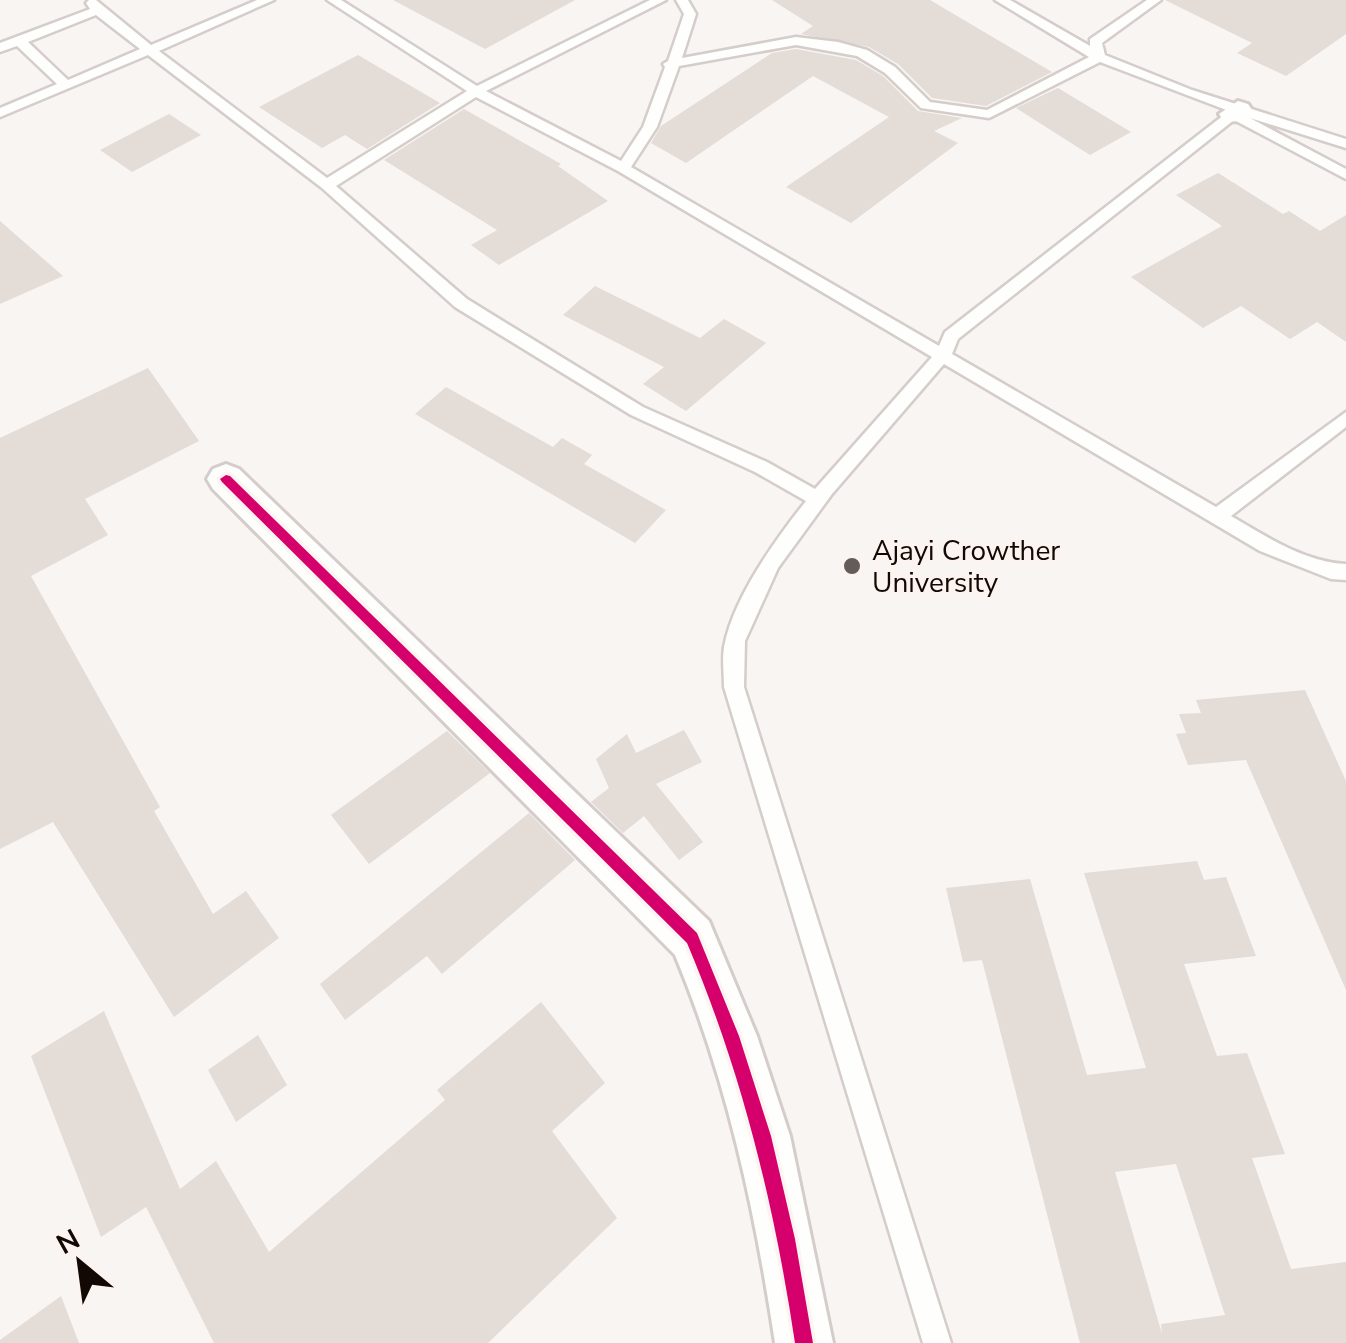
<svg xmlns="http://www.w3.org/2000/svg" width="1346" height="1343" font-family="'Nunito Sans',sans-serif">
	<rect width="100%" height="100%" fill="#f8f5f3"/>
	<path fill="#e3dcd7" fill-rule="evenodd" d="M 393,0 L 575,0 L 485,49 Z
		M 772,0 L 930,0 L 1052,72 L 986,106 L 932,98 L 898,64 L 869,47 L 801,34 L 813,26 Z
		M 1165,0 L 1346,0 L 1346,34 L 1286,76 L 1237,53 L 1252,43 Z
		M 796,49 L 856,60 L 883,76 L 918,111 L 962,118 L 934,131 L 958,143 L 851,223 L 786,187 L 889,117 L 813,76 L 686,163 L 651,143 L 661,126 L 772,53 Z
		M 358,55 L 440,103 L 367,149 L 345,135 L 322,148 L 259,107 Z
		M 1058,88 L 1131,132 L 1090,155 L 1016,108 Z
		M 464,109 L 561,164 L 558,166 L 608,201 L 499,265 L 471,245 L 497,230 L 384,160 Z
		M 169,114 L 201,135 L 132,172 L 100,150 Z
		M 1218,173 L 1283,214 L 1289,211 L 1320,231 L 1346,215 L 1346,342 L 1317,322 L 1290,339 L 1241,306 L 1203,328 L 1131,277 L 1222,226 L 1176,195 Z
		M 0,221 L 63,276 L 0,304 Z
		M 595,286 L 700,338 L 724,319 L 766,343 L 686,411 L 643,384 L 664,367 L 563,315 Z
		M 148,368 L 199,441 L 85,499 L 108,535 L 31,576 L 160,807 L 154,811 L 213,914 L 246,891 L 279,938 L 174,1017 L 53,822 L 0,849 L 0,438 Z
		M 446,387 L 553,447 L 562,438 L 592,455 L 584,464 L 666,510 L 635,543 L 415,414 Z
		M 1305,690 L 1346,781 L 1346,990 L 1246,760 L 1188,765 L 1176,734 L 1186,733 L 1179,714 L 1201,713 L 1196,700 Z
		M 684,730 L 702,762 L 656,784 L 703,842 L 679,860 L 644,816 L 623,833 L 591,802 L 609,788 L 596,759 L 627,734 L 636,753 Z
		M 447,731 L 490,773 L 369,864 L 331,815 Z
		M 529,813 L 575,860 L 442,974 L 427,956 L 345,1020 L 320,984 Z
		M 1197,861 L 1204,880 L 1226,877 L 1256,956 L 1184,964 L 1217,1056 L 1247,1053 L 1285,1154 L 1252,1158 L 1291,1269 L 1346,1262 L 1346,1343 L 1080,1343 L 982,960 L 963,962 L 946,888 L 1030,879 L 1087,1075 L 1146,1068 L 1084,873 ZM 1176,1164 L 1225,1315 L 1161,1324 L 1162,1334 L 1115,1172 Z
		M 541,1002 L 605,1083 L 552,1131 L 617,1218 L 488,1343 L 214,1343 L 146,1207 L 101,1237 L 31,1056 L 104,1011 L 180,1189 L 216,1161 L 269,1252 L 445,1100 L 437,1090 Z
		M 258,1035 L 287,1085 L 236,1122 L 208,1070 Z
		M 61,1296 L 79,1343 L 0,1343 L 0,1340 Z"/>
	<g fill="none" stroke-linecap="round" stroke-linejoin="round">
		<g stroke="#d5cdc9" stroke-width="5">
			<path id="lane" d="M 89,0 L 96,0 L 151,45 L 257,0 L 274,0 L 159,51 L 327,178 L 467,91 L 327,0 L 341,0 L 477,86 L 650,0 L 666,0 L 486,91 L 621,161 L 643,127 L 665,67 L 663,64 L 668,61 L 684,14 L 676,0 L 688,0 L 696,14 L 682,58 L 796,37 L 838,42 L 867,50 L 895,67 L 930,102 L 987,110 L 1089,57 L 995,0 L 1010,0 L 1090,46 L 1090,39 L 1147,0 L 1161,0 L 1102,43 L 1105,55 L 1192,90 L 1346,139 L 1346,148 L 1250,118 L 1346,169 L 1346,179 L 1234,120 L 958,339 L 952,354 L 1216,507 L 1346,412 L 1346,427 L 1231,516 C 1265,536 1305,562 1346,564 L 1346,580 L 1331,579 L 1260,551 L 944,364 L 832,494 L 778,568 L 745,641 L 744,687 L 951,1343 L 923,1343 L 724,687 C 724,674 722,660 724,647 C 733,598 775,540 806,501 L 755,472 L 631,415 L 455,307 L 322,188 L 148,55 L 0,117 L 0,108 L 57,84 L 17,46 L 0,52 L 0,43 L 90,9 L 86,3 ZM 96,15 L 140,49 L 68,80 L 28,42 ZM 796,45 L 857,56 L 885,73 L 921,108 L 989,118 L 1100,62 L 1229,111 L 945,332 L 939,346 L 631,167 L 657,127 L 679,66 ZM 476,97 L 618,171 L 932,357 L 815,489 L 767,462 L 643,407 L 467,299 L 336,186 Z"/>
		</g>
		<g stroke="#d5cdc9" stroke-width="6">
			<path id="street" d="M 1238,101 L 1248,104 L 1252,110 C 1244,122 1236,123 1223,120 L 1219,114 Z
				M 226,464 L 239,469 L 709,921 L 757,1036 L 790,1136 L 833,1343 L 775,1343 C 755,1210 727,1080 675,955 L 213,489 L 207,479 L 213,469 Z"/>
		</g>
		<use href="#lane" fill="#fefefd" fill-rule="evenodd"/>
		<use href="#street" fill="#fefefd" fill-rule="evenodd"/>
		<g stroke="#fbf4f0" stroke-width="7">
			<path id="cycleway" d="M 226,475 L 230,476 L 697,933 L 739,1036 L 771,1136 L 795,1239 L 813,1343 L 795,1343 C 774,1203 742,1073 687,943 L 222,482 L 220,479 Z"/>
		</g>
		<use href="#cycleway" fill="#d6006c" fill-rule="evenodd"/>
	</g>
	<circle fill="#635c58" stroke="#fbf4f0" stroke-width="4" cx="852" cy="566" r="10"/>
	<g text-anchor="middle" stroke-width="8" stroke-linejoin="round" paint-order="stroke">
		<g font-size="28" fill="#130904" stroke="#fbf4f0" text-anchor="start">
			<text x="872" y="560">Ajayi Crowther<tspan x="872" dy="32">University</tspan></text>
		</g>
	</g>
	<g transform="translate(80 1263) rotate(331)" stroke="#fbf4f0" stroke-width="8" paint-order="stroke">
	<path d="M0-8L18 38L0 25L-18 38Z" fill="#130904"/>
	<text y="-15" font-size="28" font-weight="bold" text-anchor="middle" fill="#130904">N</text>
	</g>
</svg>
